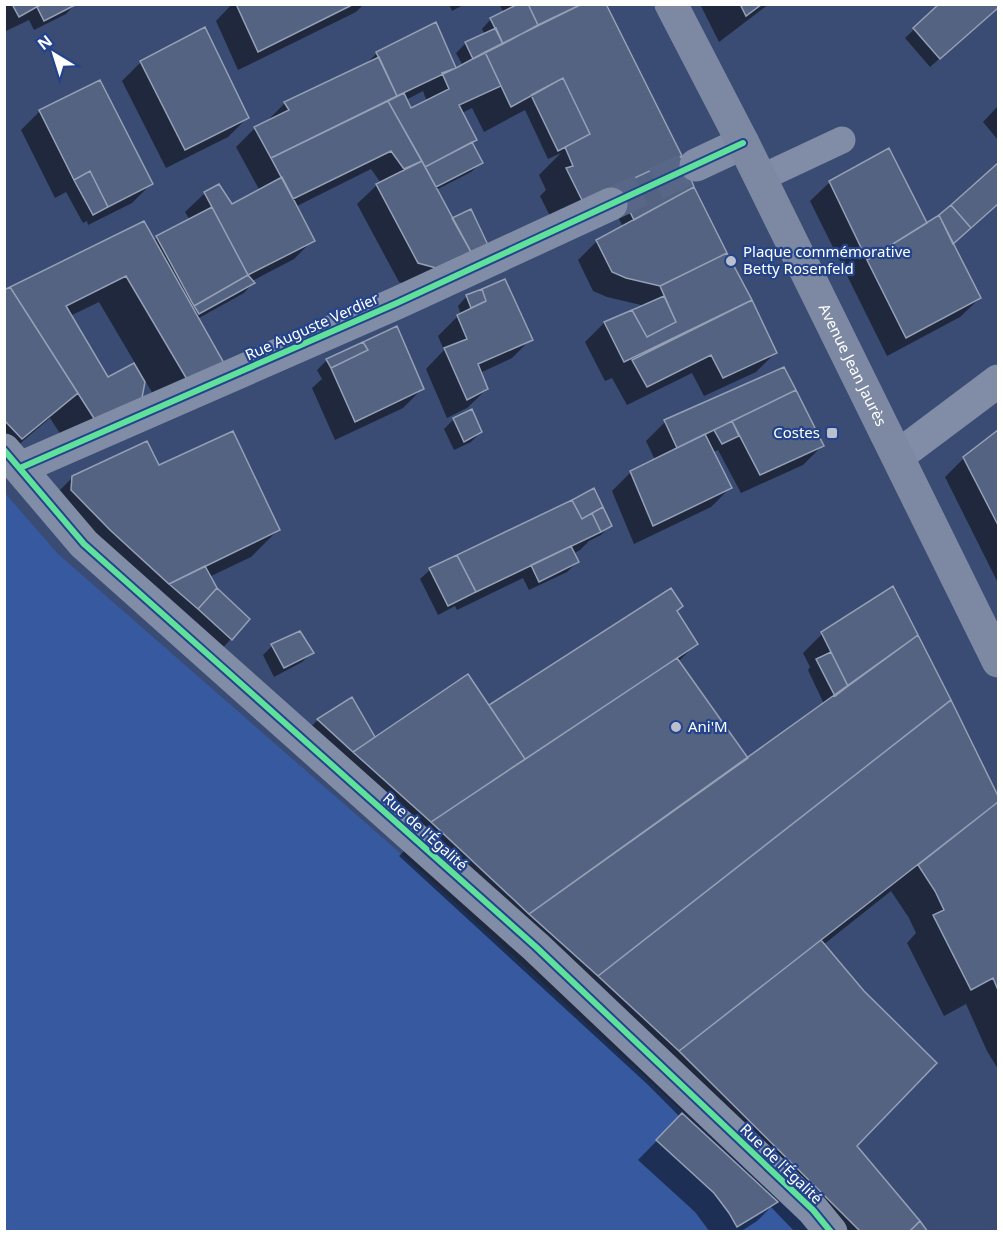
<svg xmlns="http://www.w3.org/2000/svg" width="1003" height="1236" font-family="'Noto Sans',sans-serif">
	<rect width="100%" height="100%" fill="#3a4c73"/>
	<path fill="#3759a0" d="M 4,492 L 58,554 L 423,873 L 813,1231 L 5,1231 Z"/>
	<path fill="#0007" fill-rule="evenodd" d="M 4,4 L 75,4 L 66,14 L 34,30 L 29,20 L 4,32 Z
		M 232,4 L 364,4 L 356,12 L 238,70 L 216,21 Z
		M 449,4 L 465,4 L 452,11 Z
		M 499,4 L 604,4 L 693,188 L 775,353 L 756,372 L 704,396 L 692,373 L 627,405 L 612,378 L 605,381 L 585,342 L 604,323 L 642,307 L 641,305 L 607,297 L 593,291 L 578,260 L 597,241 L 623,227 L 611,203 L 556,228 L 540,196 L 546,190 L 539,175 L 561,153 L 548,159 L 525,110 L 484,132 L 472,108 L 462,113 L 471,143 L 481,163 L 471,172 L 436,190 L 452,220 L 486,244 L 416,287 L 399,282 L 357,204 L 377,185 L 381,183 L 371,169 L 295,207 L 313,240 L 294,259 L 252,281 L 253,283 L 244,293 L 197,319 L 223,364 L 161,407 L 144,379 L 140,402 L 70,449 L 50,418 L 4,457 L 4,292 L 153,241 L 157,238 L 190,220 L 185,212 L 205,193 L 231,206 L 260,191 L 236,147 L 255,128 L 266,122 L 285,103 L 365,65 L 377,53 L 455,70 L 463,66 L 456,53 L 466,43 L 485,35 L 482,29 L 491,19 L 504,13 ZM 423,91 L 427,102 L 410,110 L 406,100 ZM 99,302 L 135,363 L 107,379 L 70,316 Z
		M 700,4 L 769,4 L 719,42 Z
		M 941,4 L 998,4 L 998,7 L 930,67 L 905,38 Z
		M 141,62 L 247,118 L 228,137 L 166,168 L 122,81 Z
		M 998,106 L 998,140 L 983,122 Z
		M 40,111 L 151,184 L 132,203 L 88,225 L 87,221 L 83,223 L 66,192 L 55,198 L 21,130 Z
		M 998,165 L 998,204 L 972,227 L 953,205 Z
		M 830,182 L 926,225 L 951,207 L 970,229 L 952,245 L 980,298 L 960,317 L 887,356 L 810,201 Z
		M 482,290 L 531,339 L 512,358 L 480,373 L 487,389 L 467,408 L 447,418 L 426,369 L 444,350 L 438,336 L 457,317 L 461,315 L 458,306 L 467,296 Z
		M 327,360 L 422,389 L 403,408 L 335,440 L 312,388 L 322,379 L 317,370 Z
		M 784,369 L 822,446 L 803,465 L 741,493 L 718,450 L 712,453 L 730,488 L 711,507 L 634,544 L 612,491 L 631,472 L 655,460 L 646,441 L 665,422 Z
		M 454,419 L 481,432 L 471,442 L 454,450 L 444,429 Z
		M 998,432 L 998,583 L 945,477 L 964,458 Z
		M 158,467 L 278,530 L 251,557 L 209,577 L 216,589 L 248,619 L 222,649 L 46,504 L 73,477 Z
		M 571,502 L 611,525 L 601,535 L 589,541 L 580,550 L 573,554 L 577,562 L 567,572 L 529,590 L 523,578 L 457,610 L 455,606 L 438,615 L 420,579 L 430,570 Z
		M 893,588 L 998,800 L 998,1069 L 987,1051 L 966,1004 L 944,1016 L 907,943 L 916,933 L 909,918 L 891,891 L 823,945 L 855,1146 L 926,1232 L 795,1232 L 771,1207 L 757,1221 L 740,1232 L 710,1232 L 695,1212 L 638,1160 L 680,1117 L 646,1083 L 399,856 L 405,850 L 308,729 L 318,720 L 352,699 L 374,737 L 369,742 L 488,707 L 670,590 L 676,611 L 696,644 L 678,662 L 748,760 L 824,704 L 808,670 L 810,667 L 803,653 L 822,634 Z
		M 272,646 L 312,653 L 302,662 L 274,677 L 263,655 Z"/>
	<path fill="#546382" stroke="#95a0b6" stroke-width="1.5" d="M 12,4 L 42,4 L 19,17 Z
		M 42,4 L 77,4 L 44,21 L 37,7 Z
		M 236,4 L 354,4 L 258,52 Z
		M 518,4 L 528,4 L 538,25 L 503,44 L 490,18 Z
		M 528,4 L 582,4 L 538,25 Z
		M 582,4 L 606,4 L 682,156 L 583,202 L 566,168 L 573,166 L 565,147 L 590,134 L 563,78 L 511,107 L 485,52 Z
		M 740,4 L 762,4 L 746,16 Z
		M 939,4 L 998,4 L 998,8 L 940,59 L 913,28 Z
		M 436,22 L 456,68 L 397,96 L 376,52 Z
		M 205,27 L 249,118 L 185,150 L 140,61 Z
		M 496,28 L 503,44 L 473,59 L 465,42 Z
		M 485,52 L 501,86 L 459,105 L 477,140 L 425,167 L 388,101 L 404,93 L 411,108 L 449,89 L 442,73 L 456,68 Z
		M 379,57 L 397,96 L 271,158 L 254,127 L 289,110 L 284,102 Z
		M 563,78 L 590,134 L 558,151 L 531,95 Z
		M 100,80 L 153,184 L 108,207 L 90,171 L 74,180 L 39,110 Z
		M 388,101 L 422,161 L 404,169 L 391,151 L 293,199 L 271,158 Z
		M 472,142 L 483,163 L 436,187 L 425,167 Z
		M 889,148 L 927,223 L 867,260 L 829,181 Z
		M 682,156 L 694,187 L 634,220 L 617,186 Z
		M 422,161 L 471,252 L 436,268 L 418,263 L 376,184 Z
		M 998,163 L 998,204 L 971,228 L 951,205 Z
		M 90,171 L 108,207 L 93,215 L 74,180 Z
		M 282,177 L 315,241 L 248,275 L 204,192 L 219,184 L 232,204 Z
		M 694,187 L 727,253 L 660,286 L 626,278 L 612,272 L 596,240 Z
		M 951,205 L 971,228 L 953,244 L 939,215 Z
		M 212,207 L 248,275 L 194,306 L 156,236 Z
		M 471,209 L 488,245 L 471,252 L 452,218 Z
		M 939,215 L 981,298 L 906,338 L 867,260 Z
		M 144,221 L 225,365 L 188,381 L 126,276 L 66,306 L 108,377 L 134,363 L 145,382 L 141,403 L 97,423 L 10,287 Z
		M 727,253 L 752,300 L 624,362 L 604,322 L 632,310 L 647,337 L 676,322 L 660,286 Z
		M 248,275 L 255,283 L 199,314 L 194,306 Z
		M 505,279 L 533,340 L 478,364 L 488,389 L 467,400 L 444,348 L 467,339 L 457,315 L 486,301 L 482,289 Z
		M 10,287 L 78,393 L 22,439 L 4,420 L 4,290 Z
		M 482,289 L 486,301 L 471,308 L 466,295 Z
		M 664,296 L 676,322 L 647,337 L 632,310 Z
		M 752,300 L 777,353 L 723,378 L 711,355 L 647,387 L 632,360 Z
		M 397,326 L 424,389 L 355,422 L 331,368 L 368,350 L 363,342 Z
		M 363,342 L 368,350 L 331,368 L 326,359 Z
		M 784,367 L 796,390 L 677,448 L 664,420 Z
		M 796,390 L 824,446 L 760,475 L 732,421 Z
		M 472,409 L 482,432 L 464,442 L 453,418 Z
		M 732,421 L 739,436 L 722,444 L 714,430 Z
		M 998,430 L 998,525 L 963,457 Z
		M 233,431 L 280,530 L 169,584 L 110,530 L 71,490 L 72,476 L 147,441 L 159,465 Z
		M 705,434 L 732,488 L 653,526 L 630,471 Z
		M 594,488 L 603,507 L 582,519 L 572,500 Z
		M 572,500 L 582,519 L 592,513 L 601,532 L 476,592 L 457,555 Z
		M 603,507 L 612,526 L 601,532 L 592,513 Z
		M 571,546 L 579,562 L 539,582 L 531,565 Z
		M 457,555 L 476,592 L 448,606 L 429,568 Z
		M 205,566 L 217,588 L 198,609 L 169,584 Z
		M 893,586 L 918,635 L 848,686 L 821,632 Z
		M 217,588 L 250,619 L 232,640 L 198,609 Z
		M 671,588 L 683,606 L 677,611 L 698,644 L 525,759 L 489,705 Z
		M 300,631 L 314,653 L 284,668 L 271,644 Z
		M 918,635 L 951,700 L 598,976 L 529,914 Z
		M 831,652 L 848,686 L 835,696 L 816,659 Z
		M 677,658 L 748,758 L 529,914 L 431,822 Z
		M 468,674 L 525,759 L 431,822 L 353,752 Z
		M 352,697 L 375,737 L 353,752 L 317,719 Z
		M 951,700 L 998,796 L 998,802 L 821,940 L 679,1051 L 598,976 Z
		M 998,802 L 998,990 L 993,978 L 971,990 L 933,915 L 944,910 L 935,891 L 918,865 Z
		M 821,940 L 864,991 L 937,1063 L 857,1146 L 920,1221 L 909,1232 L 861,1232 L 679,1051 Z
		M 682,1113 L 778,1202 L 737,1227 L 729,1213 L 714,1193 L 656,1140 Z
		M 920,1221 L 928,1232 L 909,1232 Z"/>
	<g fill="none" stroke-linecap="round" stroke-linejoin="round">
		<path stroke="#586788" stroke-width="33" stroke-dasharray="33 16" stroke-linecap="butt" d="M 611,204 L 696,165"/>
		<path stroke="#818da7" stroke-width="27" d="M 761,178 L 842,140"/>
		<path stroke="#818da7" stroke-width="33" d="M 696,165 L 743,143
			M 4,450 L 84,544 L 536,947 L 813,1210 L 831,1232
			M 898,456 L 998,381
			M 20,468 L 397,303 L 611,204"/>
		<path stroke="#7d88a3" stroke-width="33" id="s1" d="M 671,4 L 743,143 L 998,661"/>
		<g stroke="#23438a" stroke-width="10">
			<path id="cycleway" d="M 4,450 L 84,544 L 536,947 L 813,1210 L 831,1232
				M 20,468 L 397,303 L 743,143"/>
		</g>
		<use href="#cycleway" stroke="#60e19b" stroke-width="6"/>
	</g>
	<g fill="#bac0ce" stroke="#23438a" stroke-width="2">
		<circle cx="731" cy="261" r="6"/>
		<rect x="826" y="427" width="12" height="12" rx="3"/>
		<circle cx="676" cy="727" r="6"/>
	</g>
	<g text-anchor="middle" stroke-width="4.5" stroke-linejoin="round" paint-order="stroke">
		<g font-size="15" fill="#fff" stroke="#23438a" text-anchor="start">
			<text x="743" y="257">Plaque commémorative<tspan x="743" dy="17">Betty Rosenfeld</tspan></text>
			<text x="820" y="438" text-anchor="end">Costes</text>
			<text x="688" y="732">Ani'M</text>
		</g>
		<g font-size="15" fill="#fff" stroke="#23438a">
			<text transform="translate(312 327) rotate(-24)" y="5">Rue Auguste Verdier</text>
			<text dy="5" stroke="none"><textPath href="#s1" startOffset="404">Avenue Jean Jaurès</textPath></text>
			<text transform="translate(425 832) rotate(42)" y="5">Rue de l'Égalité</text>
			<text transform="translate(781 1164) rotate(44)" y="5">Rue de l'Égalité</text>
		</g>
	</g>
	<rect width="1003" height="1236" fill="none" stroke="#ffffff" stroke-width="12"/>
	<g transform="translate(54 54) rotate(322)" stroke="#23438a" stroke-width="4.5" paint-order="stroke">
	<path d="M0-4.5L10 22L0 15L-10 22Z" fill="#ffffff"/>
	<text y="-9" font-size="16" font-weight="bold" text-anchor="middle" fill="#ffffff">N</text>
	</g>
</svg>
